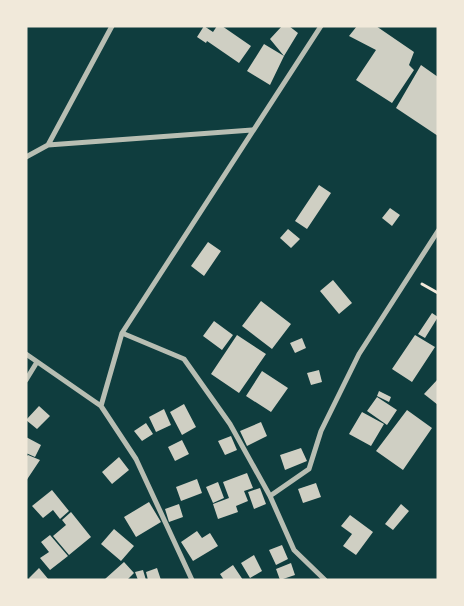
<svg xmlns="http://www.w3.org/2000/svg" width="464" height="606" font-family="'Golos Text',sans-serif">
	<rect width="100%" height="100%" fill="#0f3d3e"/>
	<path fill="#cfcfc3" d="M 204,26 L 213,32 L 217,26 L 222,26 L 251,46 L 239,63 L 207,41 L 206,43 L 197,37 Z
		M 282,26 L 289,26 L 298,33 L 284,56 L 270,39 Z
		M 357,26 L 376,26 L 414,52 L 409,65 L 414,70 L 392,103 L 356,80 L 376,50 L 349,36 Z
		M 264,44 L 284,56 L 270,85 L 247,71 Z
		M 421,65 L 438,77 L 438,136 L 396,108 Z
		M 319,185 L 331,193 L 307,229 L 295,221 Z
		M 390,208 L 400,215 L 392,226 L 382,218 Z
		M 288,229 L 300,239 L 291,248 L 280,238 Z
		M 208,242 L 221,251 L 204,276 L 191,266 Z
		M 333,280 L 352,303 L 339,314 L 320,291 Z
		M 261,301 L 291,324 L 272,349 L 242,326 Z
		M 432,313 L 438,317 L 425,338 L 418,334 Z
		M 214,321 L 233,335 L 222,350 L 203,336 Z
		M 237,335 L 266,354 L 239,393 L 211,374 Z
		M 415,335 L 435,347 L 412,382 L 392,369 Z
		M 302,338 L 306,348 L 295,353 L 290,343 Z
		M 319,370 L 322,382 L 311,385 L 307,373 Z
		M 262,371 L 288,388 L 271,412 L 246,396 Z
		M 438,379 L 438,405 L 424,394 Z
		M 379,391 L 391,397 L 389,402 L 377,396 Z
		M 377,397 L 397,410 L 387,425 L 367,411 Z
		M 184,404 L 196,427 L 182,435 L 170,412 Z
		M 39,406 L 50,416 L 37,429 L 26,420 Z
		M 164,409 L 171,425 L 156,432 L 149,417 Z
		M 407,410 L 432,428 L 403,470 L 376,451 Z
		M 362,412 L 384,424 L 371,446 L 349,434 Z
		M 261,422 L 267,436 L 247,446 L 240,431 Z
		M 146,423 L 153,434 L 142,441 L 134,431 Z
		M 231,436 L 237,450 L 225,455 L 218,441 Z
		M 26,437 L 41,445 L 35,457 L 26,453 Z
		M 182,440 L 189,454 L 175,461 L 168,447 Z
		M 301,448 L 307,461 L 285,470 L 280,455 Z
		M 28,455 L 40,460 L 26,481 L 26,457 Z
		M 119,457 L 129,470 L 112,484 L 102,472 Z
		M 247,473 L 253,488 L 244,491 L 248,501 L 236,506 L 238,512 L 218,519 L 213,504 L 229,498 L 223,482 Z
		M 197,479 L 202,493 L 181,501 L 176,487 Z
		M 218,482 L 224,498 L 213,503 L 206,487 Z
		M 316,483 L 321,497 L 303,503 L 298,489 Z
		M 260,488 L 266,504 L 254,509 L 248,492 Z
		M 52,490 L 69,511 L 60,519 L 53,510 L 43,518 L 32,506 Z
		M 149,502 L 161,522 L 136,537 L 124,517 Z
		M 179,504 L 183,517 L 169,522 L 165,509 Z
		M 401,504 L 409,511 L 393,530 L 385,524 Z
		M 71,512 L 91,537 L 69,555 L 53,536 L 66,525 L 62,520 Z
		M 350,515 L 373,532 L 356,555 L 343,546 L 352,534 L 341,526 Z
		M 114,529 L 134,546 L 121,561 L 101,544 Z
		M 197,531 L 202,538 L 210,533 L 218,546 L 193,561 L 181,542 Z
		M 50,535 L 68,556 L 50,570 L 40,558 L 49,552 L 41,542 Z
		M 282,545 L 288,559 L 276,565 L 269,550 Z
		M 254,555 L 262,571 L 250,578 L 241,563 Z
		M 124,562 L 134,573 L 127,580 L 106,580 L 105,579 Z
		M 291,563 L 295,575 L 280,580 L 276,569 Z
		M 233,565 L 243,580 L 224,580 L 220,574 Z
		M 39,568 L 49,580 L 30,580 L 29,578 Z
		M 157,568 L 161,580 L 148,580 L 146,572 Z
		M 143,570 L 146,580 L 138,580 L 135,572 Z"/>
	<g fill="none" stroke-linecap="round" stroke-linejoin="round">
		<path stroke="#f1e9da" stroke-width="3" d="M 422,284 L 438,293"/>
		<path stroke="#b8beb3" stroke-width="5" d="M 48,145 L 112,26
			M 26,157 L 48,145 L 252,130
			M 122,333 L 184,359 L 230,424 L 270,496 L 294,550 L 325,580
			M 26,354 L 101,406 L 136,459 L 192,580
			M 26,380 L 37,362
			M 101,406 L 122,333 L 321,26
			M 270,496 L 309,469 L 321,431 L 359,354 L 438,231"/>
	</g>
	<rect width="464" height="606" fill="none" stroke="#f1e9da" stroke-width="55"/>
</svg>
